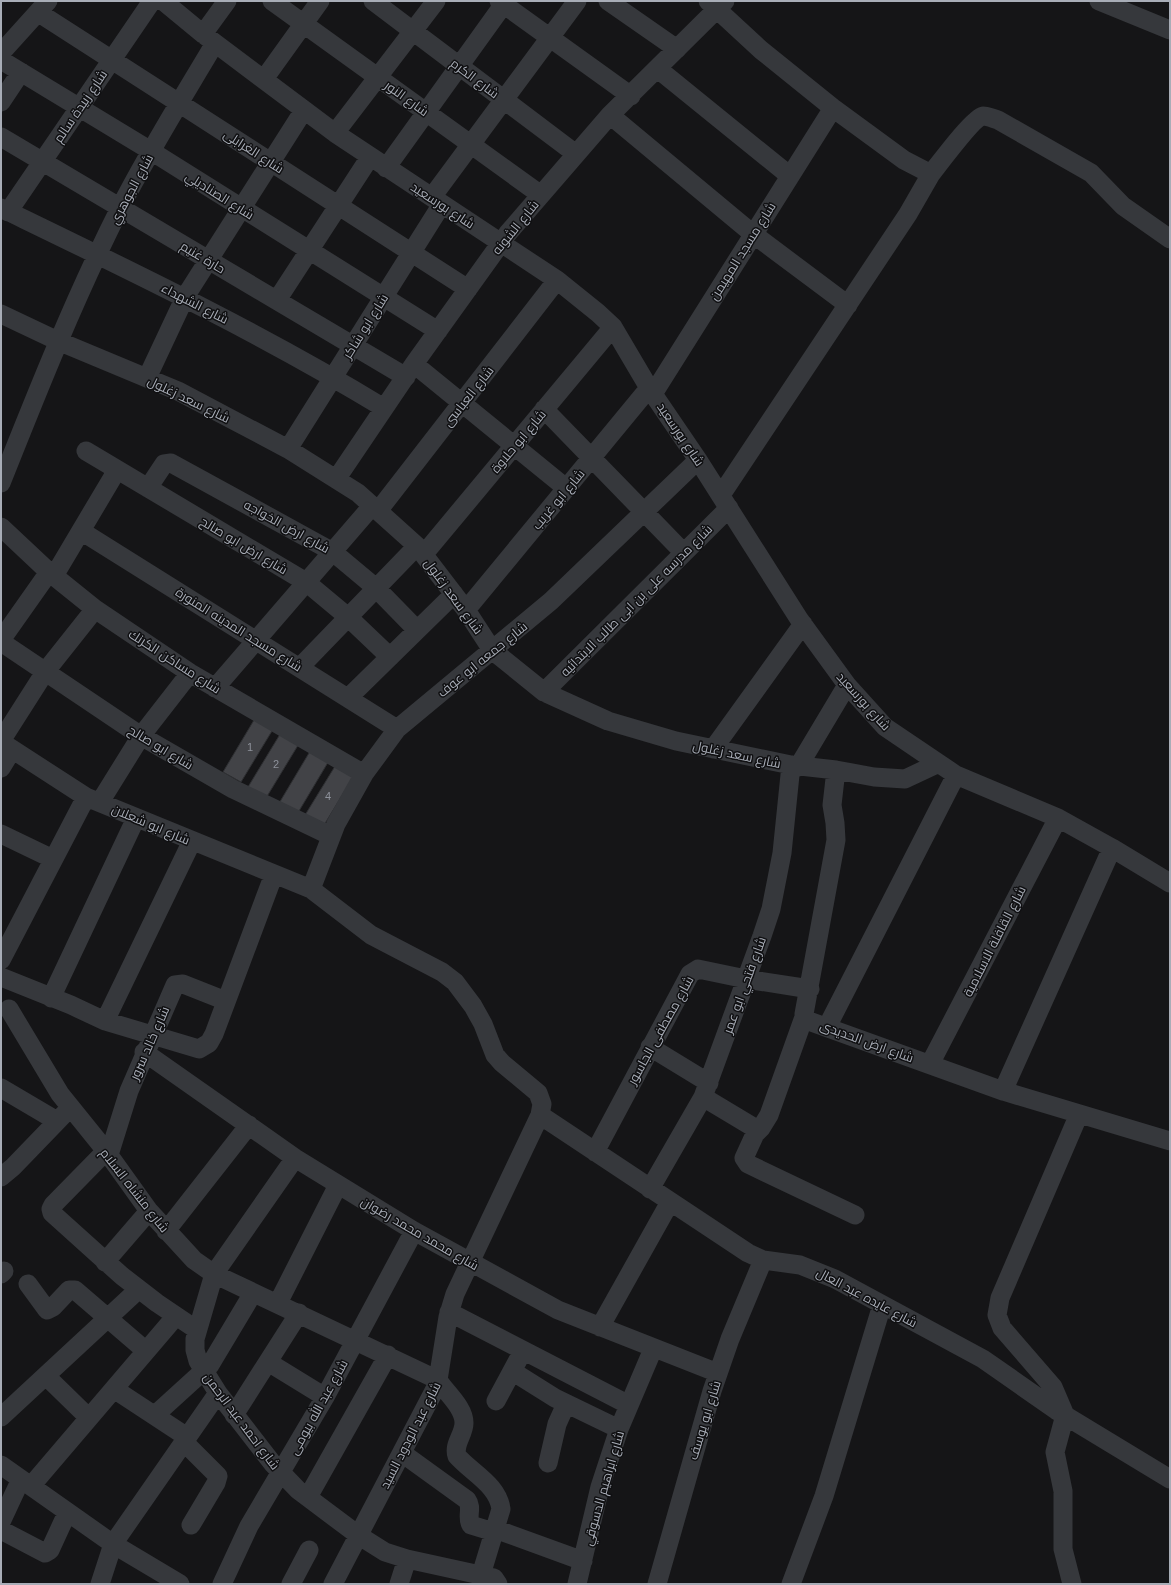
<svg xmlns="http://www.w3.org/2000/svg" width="1171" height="1585" font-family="Helvetica,Cairo,sans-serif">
	<rect width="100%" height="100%" fill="#151517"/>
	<path fill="#424347" stroke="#2f3033" d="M 257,715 L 275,726 L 241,782 L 223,772 Z
		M 282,731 L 300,742 L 266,798 L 248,787 Z
		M 312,748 L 330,759 L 296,816 L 278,805 Z
		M 337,763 L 355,774 L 321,830 L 302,820 Z"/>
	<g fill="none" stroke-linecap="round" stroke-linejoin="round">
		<path stroke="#36383c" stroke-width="19" d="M 163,1 L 203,34 L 335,133 L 557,280 L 598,313 L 613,327 L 649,388 L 698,460 L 799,619 L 847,685 L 885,727 L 956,775 L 1058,818 L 1112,848 L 1170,883
			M 272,1 L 541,195
			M 373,1 L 576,154
			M 499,1 L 631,96
			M 608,1 L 677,49
			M 708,1 L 761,50 L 833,108 L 904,160 L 931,174 L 908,214 L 721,495
			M 1099,1 L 1170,30
			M 39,13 L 468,289
			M 203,34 L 227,1
			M 1,53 L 48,1
			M 1,60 L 151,151 L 438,331
			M 658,69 L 790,176
			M 264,79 L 320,1
			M 1,102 L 21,72
			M 610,115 L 753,234 L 848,305
			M 335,133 L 436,1
			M 1,137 L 406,377
			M 386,168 L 506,1
			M 931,174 C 939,164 973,118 983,116 C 988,116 994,119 998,120 L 1091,173 L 1123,206 L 1170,239
			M 432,197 L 577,1
			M 1,208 C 131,271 261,333 384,408
			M 8,212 L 152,1
			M 277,300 L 370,157
			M 1,314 L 58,341 L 178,391 L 288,449 L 358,493 L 417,546 L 466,610 L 492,650 L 544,692 L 608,721 L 676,741 L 791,765 L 836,770 L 874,777 L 905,779 L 937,764
			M 414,364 L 566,488
			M 147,378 L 185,297 L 304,110
			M 653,394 L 833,108
			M 544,409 L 683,552
			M 288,449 L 442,204
			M 86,451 L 306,582 L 348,617 L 390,657
			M 337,478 L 414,364 L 508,233 L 610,115 L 725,1
			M 1,483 C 38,390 75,297 120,208 C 149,151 183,97 215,43
			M 148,488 L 164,464 L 171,463 L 333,552 L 376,588 L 417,630
			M 378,511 L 557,280
			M 1,527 L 49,572 L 95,609 L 190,673 L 364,774
			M 81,531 L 397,729
			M 424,554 L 613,327
			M 54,576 L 117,470
			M 466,610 L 649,388
			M 1,640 L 49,572
			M 1,642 L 141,736 L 233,789 L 331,836
			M 300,667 L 417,546
			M 215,688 L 372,506
			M 544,692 L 729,508
			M 348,698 L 454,594
			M 1,741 L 45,672 L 95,609
			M 1,742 L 86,797 L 311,889 L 371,935 L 442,972 L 455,982 L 473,1006 L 483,1024 L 495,1055 L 502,1063 L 538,1093 L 542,1104 L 540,1115 L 455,1294 L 448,1317 L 438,1380 L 435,1389 L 333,1584
			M 713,749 L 803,624
			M 798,767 L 847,685
			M 1,768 L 12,750
			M 836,770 L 832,805 L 835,823 L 836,840 L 804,1014 L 806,1020 L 1003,1091 L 1170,1141
			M 100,802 L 141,736 L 190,673
			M 1,834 L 53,859
			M 311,889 L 336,824 L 364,774 L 397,729 L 551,601 L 698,460
			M 1,960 L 86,797
			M 1,977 L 71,1005 L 105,1021 L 199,1049 L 209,1043 L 214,1034 L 274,874
			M 51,998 L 136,818
			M 9,1009 L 60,1094 L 106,1151 L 149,1211 L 194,1260 L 214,1274 L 438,1380 C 446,1393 464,1407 464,1423 C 464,1435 453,1444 457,1456 C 472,1473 498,1485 501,1509 L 481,1575
			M 105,1021 L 192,841
			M 827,1027 L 956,775
			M 650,1047 L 709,1083
			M 144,1052 L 295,1158 L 414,1231 L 558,1310 L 718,1373
			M 930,1064 L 1058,818
			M 1,1088 L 57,1121
			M 1003,1091 L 1112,848
			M 703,1097 L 753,1127 L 755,1134 L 744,1158 L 748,1164 L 855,1215
			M 540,1115 L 748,1253 L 763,1260 L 800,1265 L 835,1279 L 983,1359 L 1056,1410 L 1170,1479
			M 755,1134 L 761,1128 L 769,1115 L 804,1017
			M 106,1151 L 53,1205 L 51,1209 L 52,1213 L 122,1276 L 157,1303 L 197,1330
			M 595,1152 L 690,974 L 698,969 L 746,979 L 810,989
			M 109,1155 L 129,1091 L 175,985 L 183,984 L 226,1001
			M 295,1158 L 214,1274 L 195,1339 L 195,1350 L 198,1361 L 218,1393 L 273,1464 L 298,1490 L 358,1535 L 385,1552 L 407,1559 L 494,1578 L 498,1584
			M 1,1177 L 13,1167 L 70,1108
			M 650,1189 L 703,1097 L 762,936 L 771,909 L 782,853 L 791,765
			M 166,1231 L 249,1125
			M 105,1262 L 149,1211
			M 1,1274 L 4,1271
			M 28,1284 L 47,1310 L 53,1307 L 69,1290 L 75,1290 L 146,1351
			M 278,1303 L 338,1185
			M 449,1312 L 629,1405
			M 600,1327 L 670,1202
			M 268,1362 L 325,1397
			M 512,1371 L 555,1398 L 619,1429
			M 46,1376 L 89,1418
			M 114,1389 L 187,1437
			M 496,1401 L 518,1360
			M 155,1415 L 210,1365 L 253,1293
			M 234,1415 L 299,1313
			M 1,1417 L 139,1289
			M 184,1442 L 218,1476 L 216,1483 L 191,1525
			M 402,1453 L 467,1500 C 473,1508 466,1517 471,1525 L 494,1532
			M 548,1463 L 557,1424 L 566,1404
			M 1,1465 L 113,1544 L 180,1584
			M 31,1486 L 176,1316
			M 308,1497 L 388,1355
			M 1,1522 L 21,1479
			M 495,1529 L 583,1561
			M 1,1530 L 45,1553 L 50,1550 L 67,1513
			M 100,1584 L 113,1544 L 218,1393
			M 222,1584 L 249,1526 L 325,1397 L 414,1231
			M 291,1584 L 309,1550
			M 399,1584 L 407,1559
			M 577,1584 L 600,1487 L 619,1429 L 653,1349
			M 657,1584 L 712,1391 L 730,1339 L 763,1260
			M 791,1584 L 824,1496 L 882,1305
			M 1072,1584 L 1063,1549 L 1063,1491 L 1055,1452 L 1065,1415 L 1053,1387 L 1002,1328 L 997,1315 L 1000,1298 L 1079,1114"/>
	</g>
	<g text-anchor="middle" stroke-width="3" stroke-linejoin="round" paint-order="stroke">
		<g font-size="11" fill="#8e929b">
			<text x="250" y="751">1</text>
			<text x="276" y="768">2</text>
			<text x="328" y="800">4</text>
		</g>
		<g font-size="13" fill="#a8adb7" stroke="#101012">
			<text transform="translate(475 78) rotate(37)" y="5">شارع الكرم</text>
			<text transform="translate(407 98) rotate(36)" y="5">شارع النور</text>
			<text transform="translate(80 106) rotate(-56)" y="5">شارع زبيدة سالم</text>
			<text transform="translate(254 151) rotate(33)" y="5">شارع الغرابلى</text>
			<text transform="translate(131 189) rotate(-62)" y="5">شارع الجوهري</text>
			<text transform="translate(220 195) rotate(32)" y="5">شارع الصناديلي</text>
			<text transform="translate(443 205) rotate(33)" y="5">شارع بورسعيد</text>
			<text transform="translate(515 227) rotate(-51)" y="5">شارع الشونه</text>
			<text transform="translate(742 251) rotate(-58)" y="5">شارع مسجد المهيمن</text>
			<text transform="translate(203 257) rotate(31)" y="5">حارة غنيم</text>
			<text transform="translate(195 303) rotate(27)" y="5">شارع الشهداء</text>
			<text transform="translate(365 326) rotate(-58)" y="5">شارع ابو شاكر</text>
			<text transform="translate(468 396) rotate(-52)" y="5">شارع العباسى</text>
			<text transform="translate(189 399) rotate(26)" y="5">شارع سعد زغلول</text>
			<text transform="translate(681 434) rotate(56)" y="5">شارع بورسعيد</text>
			<text transform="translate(518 441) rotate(-50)" y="5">شارع ابو حلاوة</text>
			<text transform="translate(558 499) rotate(-50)" y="5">شارع ابو غريب</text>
			<text transform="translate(287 526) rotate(29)" y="5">شارع ارض الخواجه</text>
			<text transform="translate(244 545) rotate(31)" y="5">شارع ارض ابو صالح</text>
			<text transform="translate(454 596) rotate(54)" y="5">شارع سعد زغلول</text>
			<text transform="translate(636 600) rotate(-45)" y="5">شارع مدرسه على بن ابى طالب الابتدائيه</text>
			<text transform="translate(239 629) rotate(32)" y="5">شارع مسجد المدينه المنورة</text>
			<text transform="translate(482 659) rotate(-39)" y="5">شارع جمعه ابو عوف</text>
			<text transform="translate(175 661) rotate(33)" y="5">شارع مساكن الكرنك</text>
			<text transform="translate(864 701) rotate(48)" y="5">شارع بورسعيد</text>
			<text transform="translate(161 747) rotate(31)" y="5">شارع ابو صالح</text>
			<text transform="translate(737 754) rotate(12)" y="5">شارع سعد زغلول</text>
			<text transform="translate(151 824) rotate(23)" y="5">شارع ابو شعلان</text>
			<text transform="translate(994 941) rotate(-63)" y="5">شارع القافلة الاسلامية</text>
			<text transform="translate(744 985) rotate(-70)" y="5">شارع فتحي ابو عمر</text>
			<text transform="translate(660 1030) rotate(-61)" y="5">شارع مصطفى الجاسور</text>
			<text transform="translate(867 1041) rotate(20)" y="5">شارع ارض الحديدى</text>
			<text transform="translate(149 1043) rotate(-66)" y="5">شارع خالد سرور</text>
			<text transform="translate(135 1190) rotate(52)" y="5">شارع منشاه السلام</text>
			<text transform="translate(420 1233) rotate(30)" y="5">شارع محمد محمد رضوان</text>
			<text transform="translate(867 1297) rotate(28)" y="5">شارع عايده عبد العال</text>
			<text transform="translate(318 1407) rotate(-61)" y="5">شارع عبد الله بيومى</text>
			<text transform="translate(704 1420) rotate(-73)" y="5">شارع ابو يوسف</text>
			<text transform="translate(242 1421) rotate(53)" y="5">شارع احمد عبد الرحمن</text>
			<text transform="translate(410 1435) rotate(-63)" y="5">شارع عبد الودود السيد</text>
			<text transform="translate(603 1488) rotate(-74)" y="5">شارع ابراهيم الدسوقي</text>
		</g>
	</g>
	<rect width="1171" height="1585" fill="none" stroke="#a8adb7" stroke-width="4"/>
</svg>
